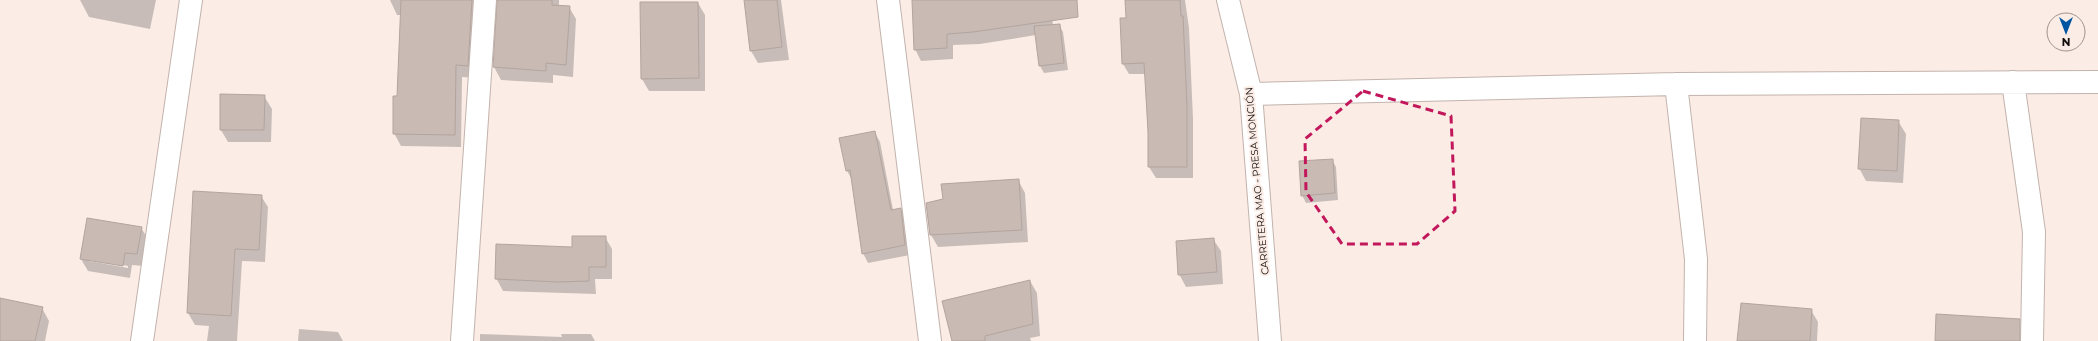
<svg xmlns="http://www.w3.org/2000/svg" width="2098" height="341" font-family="Montserrat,sans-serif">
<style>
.shadow{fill:#0003;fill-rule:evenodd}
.building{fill:#c9bab4;stroke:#b2a49e}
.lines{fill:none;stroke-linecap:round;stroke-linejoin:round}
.street-casing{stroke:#c2b3ad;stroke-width:24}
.street{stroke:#fff;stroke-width:22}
.marked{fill:none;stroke:#c2185b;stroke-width:3;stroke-dasharray:8 5;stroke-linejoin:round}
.labels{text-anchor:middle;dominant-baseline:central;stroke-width:4;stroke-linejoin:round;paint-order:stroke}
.street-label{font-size:10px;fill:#130e0c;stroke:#fbece6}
</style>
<rect width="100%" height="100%" fill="#fbece6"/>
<!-- shadow -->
<path class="shadow" d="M80 0H156L150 29 89 17Z
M390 0H491L475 78 462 77 461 147 401 146 394 133 398 97 401 15H397Z
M494 0H559V6L569 7 576 19 573 77 553 75V83L501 80 494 67 498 1Z
M745 0H781L789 60 758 63 751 51Z
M913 0H1050L1053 25H1059L1063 32 1068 70 1044 73 1040 66 1036 35 980 44 953 45V59L921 61 915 49Z
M1126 0H1185L1189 28 1193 119V178H1156L1149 167 1146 74H1129L1123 64 1127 19Z
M698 3 705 15V91H649L642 79Z
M264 96 272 109 271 142H228L221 130Z
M1898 121 1906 134 1903 183 1866 181 1859 168Z
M875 133 880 142 893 210 900 209 906 218 910 255 868 263 863 253 853 181 847 171Z
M1332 160 1336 167 1338 200 1306 203 1302 195Z
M1018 180 1025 193 1028 242 938 247 931 235 927 203Z
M194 192 261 196 268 207 265 262 242 261 237 341H207L209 326 195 325 188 313Z
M141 228 149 240 144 266 132 265 130 278 88 271 81 259ZM89 259 128 266V268L89 261Z
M605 237 612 249V279H595L596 294 503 291 496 278Z
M1213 239 1221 251 1223 284 1186 287 1179 274Z
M1030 281 1037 293 1040 336 1030 338 1031 341H954Z
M0 299 42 308 49 321 45 341H0Z
M1811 310 1818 322 1817 341H1738Z
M299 329 338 332 343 341H298Z
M480 334 562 337 561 334H591L595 341H480Z"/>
<!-- building -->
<path class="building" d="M401 0H472L468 66 456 65 455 135 393 134V96H397Z
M497 0H552V5L570 6 566 65 546 63V71L493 67Z
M744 0H777L782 47 750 51Z
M912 0H1077L1078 17 973 32 947 34V48L914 50Z
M1125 0H1180L1181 16H1183L1187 107V167H1148V131L1144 63 1122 64 1120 18H1126Z
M640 2H698L699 78 641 79Z
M1060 24 1064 63 1039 66 1034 26Z
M220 94 265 95 264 130H220Z
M1861 118 1899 120 1897 171 1858 169Z
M875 131 891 210 901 208 905 245 862 254 850 170 846 171 839 138Z
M1333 159 1335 193 1301 196 1299 161Z
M1019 179 1022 230 930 235 926 203 943 199 941 184Z
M193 191 262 195 259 250 235 249 231 316 187 313Z
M87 218 142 227 137 254 125 253 123 266 80 259Z
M572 236H606V267H589V281L558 282 495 279 496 244 572 247Z
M1214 238 1217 272 1178 275 1176 241Z
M1030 280 1033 324 985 336V341H952L942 301Z
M0 298 43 307 35 341H0Z
M1741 303 1812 309 1810 341H1737Z
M1936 314 2020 319V341H1935Z"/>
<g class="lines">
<!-- street casing -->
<g class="street-casing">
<path id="street" d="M888 0 930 341
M1228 0 1251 94 1270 341
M2013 82 2034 232 2032 341
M1676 84 1696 259 1695 341
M1251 94 1676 84 2098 82
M142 341 191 0
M462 341 485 0"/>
</g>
<!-- street -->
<use href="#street" class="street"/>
</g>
<!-- marked area -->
<path class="marked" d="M1363 91 1451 116 1455 211 1417 244H1342L1306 192 1305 139Z"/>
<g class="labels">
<!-- street labels -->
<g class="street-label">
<text transform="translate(1257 181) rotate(-95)">CARRETERA MAO - PRESA MONCIÓN</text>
</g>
</g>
<!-- north arrow -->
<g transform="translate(2066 32) rotate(180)"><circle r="19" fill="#fbece6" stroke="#9e938f"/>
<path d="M0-3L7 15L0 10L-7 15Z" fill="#0055a2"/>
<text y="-6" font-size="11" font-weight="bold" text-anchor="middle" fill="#130e0c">N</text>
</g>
</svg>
